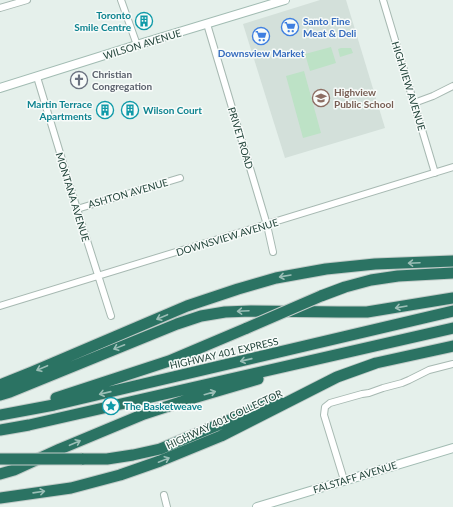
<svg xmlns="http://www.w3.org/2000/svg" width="453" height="507" font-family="Lato,sans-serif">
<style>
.built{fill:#d3e0da}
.green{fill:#bde2c6}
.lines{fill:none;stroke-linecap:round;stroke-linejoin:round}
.street-casing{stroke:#a7b9b2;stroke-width:8}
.secondary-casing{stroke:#a2bcb3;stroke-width:10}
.highway-casing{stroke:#c1cbc8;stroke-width:13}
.street{stroke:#fff;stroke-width:6}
.secondary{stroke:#fff;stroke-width:8}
.highway{stroke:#2b7363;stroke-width:11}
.highway-bridge-casing{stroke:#c1cbc8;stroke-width:13;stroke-linecap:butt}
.highway-bridge{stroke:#2b7363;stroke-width:11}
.oneway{stroke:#9bbeb6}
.labels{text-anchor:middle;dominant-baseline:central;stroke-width:3;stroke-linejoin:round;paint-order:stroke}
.culture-label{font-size:10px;font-weight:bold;fill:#0d838f;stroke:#f7fbf9;text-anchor:end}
.shop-label{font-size:10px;font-weight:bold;fill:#366cbe;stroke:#f7fbf9;text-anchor:start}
.street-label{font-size:10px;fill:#22443a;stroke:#f7fbf9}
.worship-label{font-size:10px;font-weight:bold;fill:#5b616d;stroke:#f7fbf9;text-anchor:start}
.education-label{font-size:10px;font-weight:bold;fill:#785e54;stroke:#f7fbf9;text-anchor:start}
</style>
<rect width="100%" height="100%" fill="#e5f0eb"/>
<!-- built -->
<path class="built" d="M320 0H346L385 128 285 158 243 24Z"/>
<!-- green -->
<path class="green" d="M331 47 336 63 310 71 305 54Z
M341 48H351L353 53 340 57 338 49Z
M304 71 321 133 303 138 286 76Z"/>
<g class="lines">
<!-- street casing -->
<g class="street-casing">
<path id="street" d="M121 0 137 45
M383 0 435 173
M0 8 27 0
M207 24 267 225 273 252
M37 77 77 209 111 316
M414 103 433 96 453 86
M77 209 180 178
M0 306 453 167
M344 480 324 415 325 407 330 403 362 394 369 393 383 388 402 383 409 380 429 370 453 364
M164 495 167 507"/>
</g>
<!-- secondary casing -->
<g class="secondary-casing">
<path id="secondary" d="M0 88 143 43 285 0
M257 507 453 448"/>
</g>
<!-- highway casing -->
<g class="highway-casing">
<path id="highway" d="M321 296 345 287 371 280 398 276 453 273
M0 385 32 372 187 306 238 289 276 278 326 269 375 264 453 261
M0 395 10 392 177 324 201 316 225 312 251 311 339 312H367L453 298
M56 398 169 361 247 328
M0 415 54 405 453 311
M0 430 29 425 453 328
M82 459H107L133 455 160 449 278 400
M0 474 14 470 60 449 144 414 190 399 258 379
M0 498 71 488 120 475 160 461 221 436 337 377 376 363 453 346"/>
</g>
<!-- street -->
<use href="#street" class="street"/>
<!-- secondary -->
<use href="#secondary" class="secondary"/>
<!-- highway -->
<use href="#highway" class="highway"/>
<!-- highway-bridge casing -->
<g class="highway-bridge-casing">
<path id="highway-bridge" d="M247 328 321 296
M0 459H82"/>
</g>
<!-- highway-bridge -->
<use href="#highway-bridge" class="highway-bridge"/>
</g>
<!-- one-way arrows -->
<defs><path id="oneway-shaft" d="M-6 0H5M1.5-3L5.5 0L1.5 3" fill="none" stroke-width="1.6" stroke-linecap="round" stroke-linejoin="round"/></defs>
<g class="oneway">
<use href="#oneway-shaft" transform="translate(414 263) rotate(178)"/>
<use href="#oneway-shaft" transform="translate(285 276) rotate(170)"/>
<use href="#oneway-shaft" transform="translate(401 307) rotate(170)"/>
<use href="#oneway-shaft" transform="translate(243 311) rotate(177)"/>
<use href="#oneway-shaft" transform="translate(162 317) rotate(157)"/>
<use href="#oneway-shaft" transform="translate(119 347) rotate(158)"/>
<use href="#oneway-shaft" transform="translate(246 360) rotate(167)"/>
<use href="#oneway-shaft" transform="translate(42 368) rotate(157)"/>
<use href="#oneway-shaft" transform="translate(105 393) rotate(167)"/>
<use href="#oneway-shaft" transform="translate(210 393) rotate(-16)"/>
<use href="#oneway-shaft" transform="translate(75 443) rotate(-23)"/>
<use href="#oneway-shaft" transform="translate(164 460) rotate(-22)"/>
<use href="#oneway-shaft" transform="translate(39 492) rotate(-8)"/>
</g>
<!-- icons -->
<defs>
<g id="building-ring" transform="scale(0.9)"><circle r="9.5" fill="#f7fbf9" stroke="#0f9aa8" stroke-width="1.5"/><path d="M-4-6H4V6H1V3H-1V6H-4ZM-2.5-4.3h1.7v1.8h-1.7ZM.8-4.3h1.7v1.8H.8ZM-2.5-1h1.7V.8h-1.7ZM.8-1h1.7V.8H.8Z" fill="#0f9aa8"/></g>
<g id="supermarket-ring" transform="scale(0.9)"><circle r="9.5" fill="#f7fbf9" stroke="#3f7fe0" stroke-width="1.5"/><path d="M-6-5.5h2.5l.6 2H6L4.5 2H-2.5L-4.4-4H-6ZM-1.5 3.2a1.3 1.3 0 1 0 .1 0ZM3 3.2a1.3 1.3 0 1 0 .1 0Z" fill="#3f7fe0"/></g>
<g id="church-ring" transform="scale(0.9)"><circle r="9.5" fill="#f7fbf9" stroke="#6b7280" stroke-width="1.5"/><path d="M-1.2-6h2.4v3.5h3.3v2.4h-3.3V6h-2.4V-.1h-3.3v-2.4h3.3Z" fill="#6b7280"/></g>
<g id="school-ring" transform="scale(0.9)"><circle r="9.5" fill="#f7fbf9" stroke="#8d6e63" stroke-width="1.5"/><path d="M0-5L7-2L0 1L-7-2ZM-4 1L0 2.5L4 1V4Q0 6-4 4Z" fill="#8d6e63"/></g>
<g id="sight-ring" transform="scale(0.9)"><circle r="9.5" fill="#f7fbf9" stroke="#0f9aa8" stroke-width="1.5"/><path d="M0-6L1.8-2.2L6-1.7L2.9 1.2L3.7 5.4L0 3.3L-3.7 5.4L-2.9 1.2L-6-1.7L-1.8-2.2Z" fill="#0f9aa8"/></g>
</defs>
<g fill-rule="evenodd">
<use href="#building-ring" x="144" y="21"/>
<use href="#supermarket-ring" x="290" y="27"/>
<use href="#supermarket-ring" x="261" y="36"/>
<use href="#church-ring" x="79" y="80"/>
<use href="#school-ring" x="321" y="98"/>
<use href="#building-ring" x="105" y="110"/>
<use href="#building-ring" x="130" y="110"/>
<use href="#sight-ring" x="111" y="406"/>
</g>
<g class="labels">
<!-- culture labels -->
<g class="culture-label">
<text x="131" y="15">Toronto<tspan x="131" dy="12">Smile Centre</tspan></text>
<text x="92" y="104">Martin Terrace<tspan x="92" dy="12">Apartments</tspan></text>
<text x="143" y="110" text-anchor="start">Wilson Court</text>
<text x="124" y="406" text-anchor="start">The Basketweave</text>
</g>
<!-- shop labels -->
<g class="shop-label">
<text x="303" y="21">Santo Fine<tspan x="303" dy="12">Meat &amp; Deli</tspan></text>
<text x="261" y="53" text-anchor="middle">Downsview Market</text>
</g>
<!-- street labels -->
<g class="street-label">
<text transform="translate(142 44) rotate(-17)">WILSON AVENUE</text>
<text transform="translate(409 86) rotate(73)">HIGHVIEW AVENUE</text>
<text transform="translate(241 138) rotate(73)">PRIVET ROAD</text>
<text transform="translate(128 193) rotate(-16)">ASHTON AVENUE</text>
<text transform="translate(73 197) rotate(73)">MONTANA AVENUE</text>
<text transform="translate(227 237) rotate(-17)">DOWNSVIEW AVENUE</text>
<text transform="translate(224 353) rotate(-13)">HIGHWAY 401 EXPRESS</text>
<text transform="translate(224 419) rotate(-25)">HIGHWAY 401 COLLECTOR</text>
<text transform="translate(355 477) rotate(-17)">FALSTAFF AVENUE</text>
</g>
<!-- worship labels -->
<g class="worship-label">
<text x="92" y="74">Christian<tspan x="92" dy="12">Congregation</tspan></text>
</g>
<!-- education labels -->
<g class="education-label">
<text x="334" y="92">Highview<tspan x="334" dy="12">Public School</tspan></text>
</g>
</g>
</svg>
